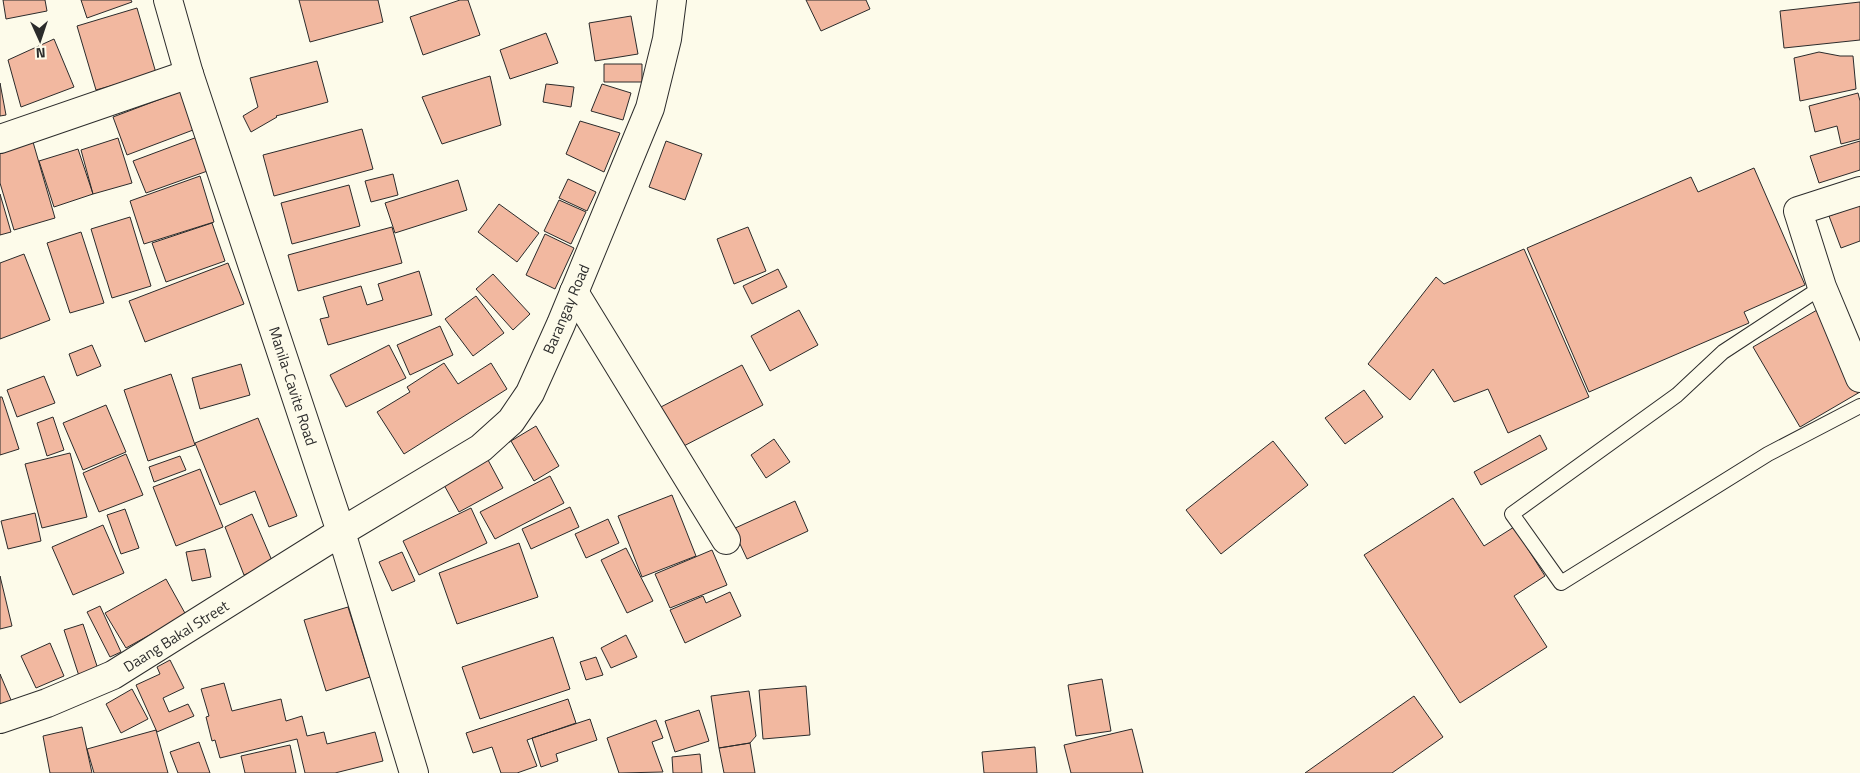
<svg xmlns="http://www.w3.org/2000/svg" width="1860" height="773" font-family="'Titillium Web',sans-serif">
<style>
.building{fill:#f2b8a0;stroke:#2b2b2b}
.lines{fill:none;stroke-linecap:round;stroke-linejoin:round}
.lane-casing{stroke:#2b2b2b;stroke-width:16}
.street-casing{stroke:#2b2b2b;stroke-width:30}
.secondary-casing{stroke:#2b2b2b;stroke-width:30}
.lane{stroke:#fdfbea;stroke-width:14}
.street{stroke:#fdfbea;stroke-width:28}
.secondary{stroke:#fdfbea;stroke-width:28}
.labels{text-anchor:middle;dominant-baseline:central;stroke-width:4;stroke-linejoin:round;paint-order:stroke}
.street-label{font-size:15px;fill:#2b2b2b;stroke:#fdfbea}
</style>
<rect width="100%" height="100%" fill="#fdfbea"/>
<!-- building -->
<path class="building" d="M3 0H45L47 11 6 19Z
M81 0H131L132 2 87 18Z
M299 0H378L383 22 310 42Z
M460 0H468L480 35 423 55 410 17Z
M806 0H866L870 9 821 31Z
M1860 2V40L1784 48 1780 11Z
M137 8 156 73 96 90 77 26Z
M631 16 638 54 595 61 589 23Z
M546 33 558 63 510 79 500 50Z
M54 39 74 87 21 107 8 60Z
M1819 52 1840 56H1853L1856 89 1800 101 1794 58Z
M317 61 328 102 276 116 277 117 251 132 243 116 258 107 250 78Z
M604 64H642V82H604Z
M490 76 501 125 442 144 422 97Z
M0 83 6 115 0 116Z
M546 84 574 87 571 107 543 102Z
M602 84 631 93 623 120 591 111Z
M187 89 201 127 127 155 113 117Z
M1858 93 1860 101V139L1841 144 1837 126 1815 132 1809 106Z
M580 121 620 133 604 172 566 154Z
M362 129 373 169 274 196 263 155Z
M200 136 213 169 146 193 133 161Z
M118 138 132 183 93 194 81 150Z
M666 141 702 154 685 200 649 187Z
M1860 141V170L1819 183 1810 156Z
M33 142 55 218 14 230 0 183V152Z
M78 149 93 194 54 207 39 161Z
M1754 168 1805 285 1744 312 1749 323 1589 392 1527 248 1691 177 1698 192Z
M393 174 398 195 371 202 365 181Z
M200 176 214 222 144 244 130 201Z
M568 179 596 192 587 211 559 198Z
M458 180 467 210 395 233 385 203Z
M349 185 360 226 292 244 281 203Z
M0 194 11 232 0 235Z
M559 200 586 212 571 244 544 231Z
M499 204 539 233 517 262 478 232Z
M1860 205V241L1841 248 1829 216Z
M130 217 151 286 112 298 91 229Z
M212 223 225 261 166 282 152 243Z
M392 227 402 263 298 291 288 255Z
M748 227 766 271 734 284 717 239Z
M81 232 104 303 70 313 47 243Z
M545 234 574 248 555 289 526 275Z
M1524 249 1589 397 1508 433 1488 389 1454 402 1433 369 1410 400 1368 364 1436 277 1444 284Z
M24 254 50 320 0 339V263Z
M228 263 244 304 145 342 129 301Z
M778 269 787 287 752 304 743 286Z
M419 271 432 315 328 345 320 319 329 317 323 297 361 286 367 305 383 300 378 284Z
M493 274 530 314 513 330 476 289Z
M476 296 504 333 473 356 445 319Z
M799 310 818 345 770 371 751 336Z
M1817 310 1860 383V392L1800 427 1753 347Z
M440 326 453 355 410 375 397 345Z
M92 345 101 366 77 376 69 354Z
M389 345 406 378 346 407 330 375Z
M444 363 458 384 491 363 507 389 404 454 377 412 410 392 407 387Z
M241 364 250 395 200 409 192 378Z
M742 365 763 405 678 449 657 409Z
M171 374 195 445 148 461 124 390Z
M44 376 55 403 17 417 7 390Z
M1364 390 1383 417 1345 444 1325 418Z
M0 397H2L19 449 0 455Z
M106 405 126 452 83 470 63 423Z
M53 417 64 450 47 456 37 423Z
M258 418 297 516 269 527 255 491 220 505 195 443Z
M536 426 559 466 534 481 511 441Z
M1540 435 1547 449 1481 485 1474 472Z
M774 439 790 462 766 478 751 455Z
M1273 441 1308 485 1221 554 1186 510Z
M70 453 87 517 42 528 25 464Z
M126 454 143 495 99 512 83 473Z
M180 456 186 470 154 482 149 467Z
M488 460 503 488 459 512 444 485Z
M200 469 223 527 176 546 153 487Z
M550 476 564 503 495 539 480 512Z
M672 495 696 556 642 577 618 516Z
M1453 498 1484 546 1514 527 1545 576 1514 596 1547 647 1460 703 1364 555Z
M795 501 808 531 747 559 733 529Z
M570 507 579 527 531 549 522 529Z
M471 508 487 543 419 575 403 541Z
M125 509 139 548 121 554 107 515Z
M35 513 41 541 8 549 1 521Z
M252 514 273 563 244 575 225 527Z
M608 519 619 543 586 558 575 534Z
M103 525 124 573 73 595 52 547Z
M519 543 538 597 457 624 439 573Z
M626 548 653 601 627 613 601 560Z
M205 549 211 577 192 581 186 552Z
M712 550 727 585 670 608 655 574Z
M402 552 415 581 392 591 379 562Z
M0 576 12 626 0 629Z
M166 579 186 615 126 648 105 613Z
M730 592 741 616 685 643 670 610 703 596 706 603Z
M100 606 121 652 110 657 87 612Z
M348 607 370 677 326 691 304 620Z
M83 624 98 669 79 676 64 630Z
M626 635 637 657 611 668 601 648Z
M553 637 570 689 480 719 462 667Z
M50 643 64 676 36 688 21 656Z
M596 657 603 675 586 680 580 662Z
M170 660 184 688 163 698 169 712 188 704 194 716 157 732 136 685 160 674 157 667Z
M0 674 14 707 0 713Z
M1102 679 1111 731 1076 736 1068 685Z
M224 683 232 711 281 699 286 721 302 716 307 736 324 732 327 744 375 732 383 761 335 773H305L297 739 220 758 215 740 212 741 206 717 209 716 201 689Z
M806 686 810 735 763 739 759 690Z
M132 689 148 719 121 733 106 704Z
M749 691 756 736 750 743 719 748 711 696Z
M1414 696 1443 737 1392 773H1305Z
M568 699 576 723 527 740 537 766 517 773H501L492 747 473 753 466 733Z
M699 710 709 741 675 752 665 721Z
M590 719 597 740 556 754 558 761 541 767 532 738Z
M656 720 663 738 652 742 663 772 619 773 607 738Z
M82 727 92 773H50L43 736Z
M1132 729 1143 773H1071L1064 745Z
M156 730 168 773H94L87 749Z
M199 742 210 773H178L170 752Z
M750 743 755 773H724L719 748Z
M290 745 296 773H245L241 756Z
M1035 747 1037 773H984L982 752Z
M700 754 702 773H673L672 757Z"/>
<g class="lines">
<!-- lane casing -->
<g class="lane-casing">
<path id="lane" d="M1822 287 1723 352 1677 395 1512 514 1561 583 1768 454 1860 406"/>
</g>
<!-- street casing -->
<g class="street-casing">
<path id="street" d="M0 139 189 74
M1860 191 1798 211 1822 287 1860 378
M574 292 726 540"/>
</g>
<!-- secondary casing -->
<g class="secondary-casing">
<path id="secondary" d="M168 0 189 74 341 532 414 773
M0 719 47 703 113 675 341 532 481 448 511 421 530 393 561 324 650 108 667 39 672 0"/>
</g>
<!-- lane -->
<use href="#lane" class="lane"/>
<!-- street -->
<use href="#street" class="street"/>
<!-- secondary -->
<use href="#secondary" class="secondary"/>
</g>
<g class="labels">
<!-- street labels -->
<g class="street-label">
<text transform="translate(566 309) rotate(-67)">Barangay Road</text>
<text transform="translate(293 386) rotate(72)">Manila-Cavite Road</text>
<text transform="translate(176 636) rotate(-32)">Daang Bakal Street</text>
</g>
</g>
<!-- north arrow -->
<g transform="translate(40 40) rotate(177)" stroke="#fdfbea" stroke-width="4" paint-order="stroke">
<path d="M0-4L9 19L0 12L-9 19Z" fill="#2b2b2b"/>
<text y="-8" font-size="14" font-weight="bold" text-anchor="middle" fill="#2b2b2b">N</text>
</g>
</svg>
